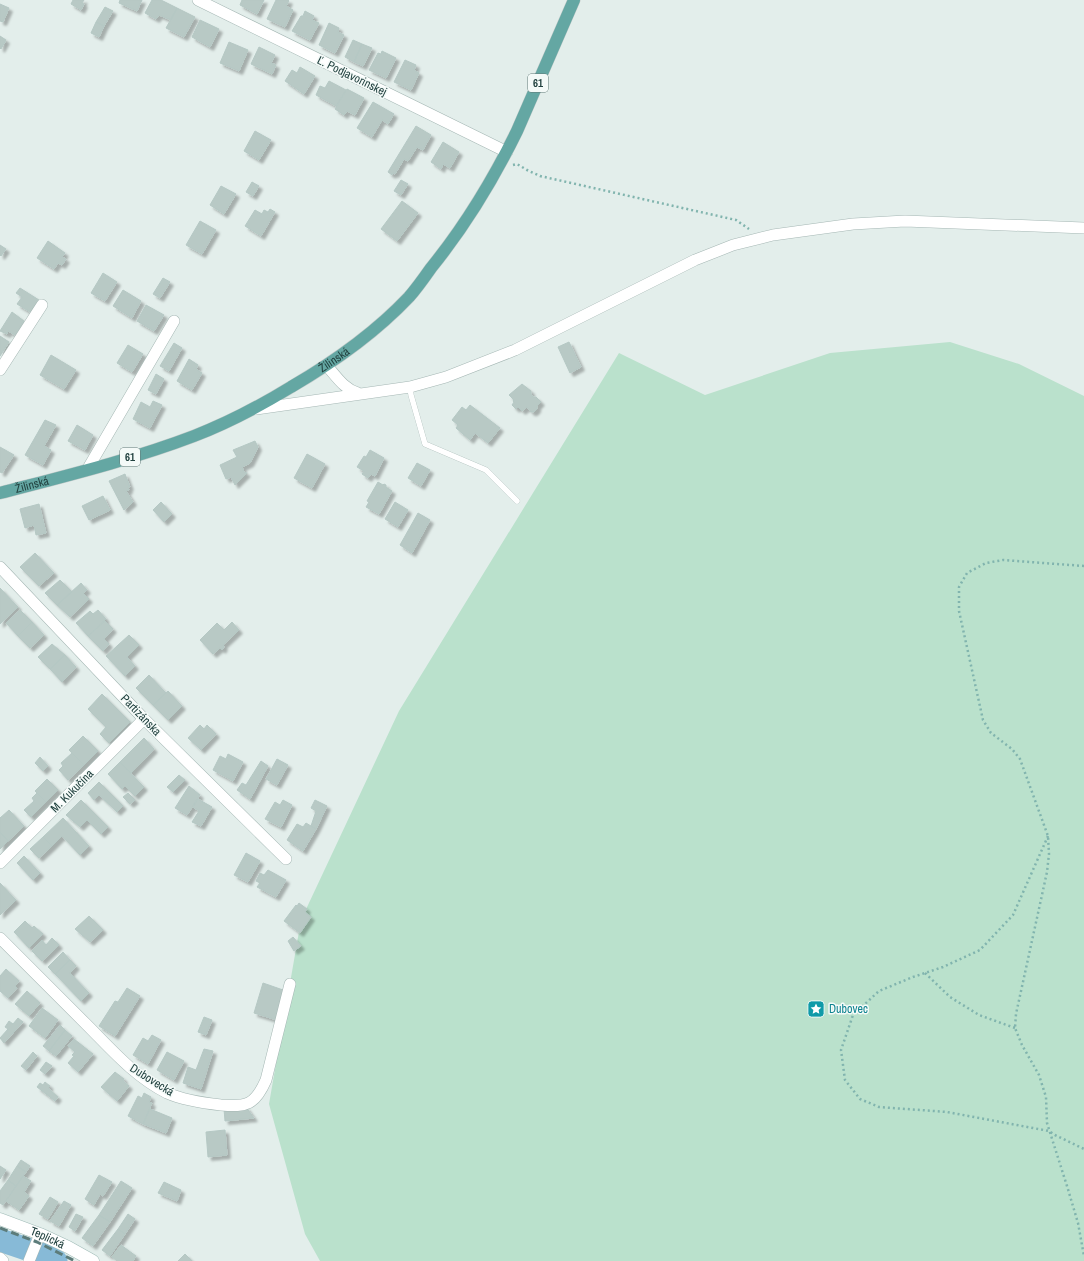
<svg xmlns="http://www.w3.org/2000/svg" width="1084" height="1261" font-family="'Archivo Narrow',sans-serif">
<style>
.green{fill:#bae1cc}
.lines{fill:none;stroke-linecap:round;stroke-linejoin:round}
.river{stroke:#87bad7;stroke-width:23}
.building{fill:#b8c9c5;stroke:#b5c8c4;filter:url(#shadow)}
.service-casing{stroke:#a5b7b4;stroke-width:6}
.minor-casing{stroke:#a5b7b4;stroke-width:12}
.secondary-casing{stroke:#a0bbb7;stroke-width:13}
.primary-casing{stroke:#c1cac9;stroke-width:13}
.path{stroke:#81b4ae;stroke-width:2.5;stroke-dasharray:2 3;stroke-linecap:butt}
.service{stroke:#fff;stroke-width:5.5}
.minor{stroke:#fff;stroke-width:11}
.secondary{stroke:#fff;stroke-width:12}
.primary{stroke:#64a7a3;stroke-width:12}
.rail{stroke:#5c7c7a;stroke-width:3;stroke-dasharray:8 4;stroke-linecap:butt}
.labels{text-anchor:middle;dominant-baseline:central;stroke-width:3;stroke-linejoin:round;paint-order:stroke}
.shield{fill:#f4faf8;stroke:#607876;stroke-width:1}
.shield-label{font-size:11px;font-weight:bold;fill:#21413f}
.street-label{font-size:12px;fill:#21413f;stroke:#f4faf8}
.culture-label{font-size:12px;fill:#0d838f;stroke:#f4faf8;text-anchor:start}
</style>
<defs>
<filter id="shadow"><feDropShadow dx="3.5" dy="3.5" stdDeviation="1" flood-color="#0004"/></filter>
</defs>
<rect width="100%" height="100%" fill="#e3eeeb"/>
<!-- green -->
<path class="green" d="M950 342 1019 364 1084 396V1261H320L305 1234 269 1104 301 920 399 711 619 353 705 395 830 353Z"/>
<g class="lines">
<!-- river -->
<path class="river" d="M0 1240 47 1256 56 1261"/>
</g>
<!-- building -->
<path class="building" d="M73 0H84L82 3 84 4 81 10 71 4Z
M120 0H142L137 11 119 3Z
M152 0H161L177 8 171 20 159 15 156 19 145 13Z
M242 0H264L257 14 240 5Z
M276 0H288L289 1 286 6 293 10 285 27 267 19Z
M0 4 9 8 3 22 0 21Z
M105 7 113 11 104 26 96 22Z
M177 8 195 17 184 37 166 28Z
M305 11 314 16 312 20 319 23 310 40 292 31 301 16H303Z
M200 20 219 29 210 47 192 37Z
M96 22 104 26 99 37 91 33Z
M329 23 339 28 338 32 344 35 335 53 319 45Z
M0 36 6 40 1 49 0 48Z
M353 40 362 44 354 62 345 57Z
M229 42 248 50 239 71 220 63Z
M362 44 372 48 363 66 354 62Z
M259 47 275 55 271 63 276 65 272 74 251 64Z
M382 51 396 58 386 78 369 70 378 53 381 54Z
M405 60 416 65 414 70 419 73 411 90 394 82Z
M300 67 315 76 304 94 285 81 292 70 297 73Z
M329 81 346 90 336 106 316 95 320 86 325 88Z
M347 89 364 98 355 115 347 111 344 115 335 109Z
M373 102 394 114 388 124 382 120 372 137 357 128Z
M416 126 431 135 423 150 417 147 408 161 404 159 395 174 393 173 392 175 388 172Z
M255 131 271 140 259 160 244 151Z
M443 142 459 152 450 168 443 164 441 169 431 162Z
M401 180 408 184 401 195 394 191Z
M252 182 259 186 253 196 246 192Z
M221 186 236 194 224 214 210 205Z
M402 201 418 213 397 241 381 229Z
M270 209 275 212 261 236 245 226 255 210 262 214 264 210 268 212Z
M200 221 216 230 202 254 186 245Z
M48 241 65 253 62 257 66 259 62 265 58 263 54 269 37 258Z
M0 245 6 249 1 256 0 255Z
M103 273 117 282 105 301 91 293Z
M163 278 170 282 160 298 153 294Z
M20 288 39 300 30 312 17 304 22 297 16 293Z
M123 290 141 301 132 318 113 306Z
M146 305 164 315 154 331 137 321Z
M12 312 24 321 15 335 8 331 7 334 0 331Z
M0 336 9 342 0 356Z
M569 342 581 367 570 373 558 347Z
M174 343 182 348 169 371 160 366Z
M128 345 143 354 132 372 117 363Z
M51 355 76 370 64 389 40 375Z
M189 359 198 365 196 369 202 373 192 390 177 381Z
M156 374 164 379 156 394 148 390Z
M522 384 531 391V394L533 397H536L541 402 537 406V409L534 412H531L527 407 522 411 518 407 516 409 512 405 514 402 513 401 514 400 509 395Z
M153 401 162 405 150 428 133 419 141 402 150 407Z
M470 405 500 428 488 443 475 433 470 440 456 428 458 425 452 420 462 407 466 410Z
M45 420 56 425 44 446 51 450 43 465 25 455Z
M77 425 93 435 85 450 68 441Z
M255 441 258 447 250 463 242 467 244 472 247 473 235 485 231 477 226 479 220 465 237 457 233 450Z
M0 447 14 455 2 473 0 472Z
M370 450 384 458 375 476 371 474 368 478 362 474 364 471 357 467 364 456 366 457Z
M307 454 325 464 312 488 294 478Z
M417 463 430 470 421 486 408 478Z
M125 474 130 487H128L129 490 126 491 133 502 124 510 109 481Z
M378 482 383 485 384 484 386 485V487L392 491 379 514 366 507 369 502 367 501Z
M103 496 110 510 89 520 82 506Z
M161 502 172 514 164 522 153 510Z
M395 502 408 510 398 527 385 519Z
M39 504 46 533 36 535 34 525 25 528 20 509Z
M418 513 430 520 412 553 400 545Z
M35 553 54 573 39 586 20 567Z
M60 580 72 592 57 605 45 593Z
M81 583 87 590 83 593 89 599 70 617 57 605Z
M0 588 18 607 0 624Z
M20 610 32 622 18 636 6 623Z
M98 610 106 619 88 636 76 623 90 611 93 614Z
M105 621 113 629 104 639 109 644 103 651 88 636Z
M32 622 44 635 30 648 18 636Z
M232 622 239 630 223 645 224 647 222 650 220 648 213 654 200 640 217 623 224 630Z
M129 635 139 645 127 657 135 666 125 676 106 656Z
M52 644 65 655 50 669 38 657Z
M65 655 76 667 62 682 50 669Z
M149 675 166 693 153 705 136 688Z
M168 691 182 706 168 720 153 705Z
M102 694 130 722 109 743 100 734 106 727 88 709Z
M200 725 204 729 207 725 216 734 201 750 188 738Z
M83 736 98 751 84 765 69 750Z
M144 738 154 749 131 773 120 762Z
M72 753 84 765 68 780 59 770 63 766 61 763Z
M228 754 243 762 233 781 213 770 220 756 226 759Z
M40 757 48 766 43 771 35 763Z
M277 759 288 765 277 785 266 779Z
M261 761 268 766 250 799 237 790 242 783 246 785Z
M120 762 144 787 135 796 125 786 122 789 108 774Z
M179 775 185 780 173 792 167 787Z
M47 779 58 790 46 802 35 791Z
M99 782 123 806 117 812 99 795 94 800 88 793Z
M189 786 200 795 187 815 175 808Z
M37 793 46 802 31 817 24 810 34 801 32 798Z
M128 793 135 800 130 804 123 797Z
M198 799 212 807 201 826 192 822 199 811 193 807Z
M81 800 108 827 101 834 87 820 80 827 66 815Z
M283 800 292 805 281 827 265 819 275 802 280 805Z
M315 800 327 806 316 829 311 826 316 811 311 808Z
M9 810 24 826 8 841 0 832V818Z
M63 818 89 846 80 855 62 836 52 846 43 837Z
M306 823 316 829 303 851 287 840 297 824 303 827Z
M0 832 8 841 0 849Z
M43 837 52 846 39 858 30 849Z
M246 853 260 861 248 882 234 875Z
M24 856 40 873 33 880 17 863Z
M268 870 286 880 276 897 257 887 260 883 256 881 260 873 264 875Z
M0 883 16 900 0 915Z
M299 903 307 909 305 912 311 917 300 933 284 921 296 905 297 906Z
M89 916 103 930 90 942 75 929Z
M25 921 32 928 34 926 43 934 29 948 14 932Z
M293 937 301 946 294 951 288 941Z
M52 938 59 945 42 961 32 951 42 940 46 945Z
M63 952 70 960 55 974 48 967Z
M70 960 76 966 70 973 89 993 81 1001 55 974Z
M6 969 19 981 15 986 17 988 8 998 0 991V976Z
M263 983 286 991 277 1020 254 1013Z
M127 988 140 996 115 1036 99 1026 115 1001 118 1002Z
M27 991 40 1003 29 1016 15 1004Z
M42 1008 58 1020 45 1038 29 1026Z
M204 1017 212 1020 206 1035 198 1032Z
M18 1018 23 1022 4 1043 0 1038 8 1029 5 1027 9 1021 13 1024Z
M60 1025 65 1030 49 1051 43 1046Z
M65 1030 72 1036 56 1056 49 1051Z
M152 1035 161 1040 148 1064 133 1055 143 1038 148 1041Z
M74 1039 93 1054 78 1072 68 1063 74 1056 72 1055 75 1052 68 1046Z
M204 1049 213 1051 201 1089 183 1083 188 1067 196 1070Z
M33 1052 37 1056 26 1070 21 1066Z
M167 1052 184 1061 174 1080 157 1070Z
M46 1062 52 1066 45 1074 40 1070Z
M115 1072 124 1079 123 1081 129 1086 117 1101 101 1087Z
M45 1082 50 1086 48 1088 58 1097 55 1101 37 1087 40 1083 43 1085Z
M144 1093 151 1097 149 1102 152 1103 143 1124 128 1116 138 1096 142 1098Z
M246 1107 254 1118 225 1121 224 1109Z
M150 1109 172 1118 166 1133 143 1124Z
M225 1130 227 1155 208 1157 206 1132Z
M21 1160 30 1166 26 1172 17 1166Z
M0 1166 6 1170 0 1179Z
M17 1166 26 1172 16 1186 8 1180Z
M99 1175 112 1182 103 1196 100 1194 94 1205 85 1199Z
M23 1176 31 1181 24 1192 29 1196 19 1210 6 1201Z
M8 1180 16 1186 3 1205 0 1203V1191Z
M121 1181 132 1188 110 1222 99 1215Z
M164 1182 181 1190 177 1201 158 1193Z
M50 1197 58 1202 48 1219 39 1214Z
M64 1201 71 1205 59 1226 50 1221Z
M76 1214 83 1217 75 1231 69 1227Z
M128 1214 135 1219 125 1234 118 1229Z
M99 1215 110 1222 93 1246 82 1238Z
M118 1229 125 1234 110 1256 102 1250Z
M121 1245 136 1256 133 1261H117L112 1257Z
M185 1254 192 1261H178Z"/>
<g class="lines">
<!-- service casing -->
<g class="service-casing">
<path id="service" d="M410 387 411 395 425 444 486 470 517 501"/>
</g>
<!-- minor casing -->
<g class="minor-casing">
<path id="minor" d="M198 0 507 152
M327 366C336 376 344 389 358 393
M0 370 42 305
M256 409 410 387 446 377 515 350 695 260 733 245 773 235 853 224 905 221 1084 228
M87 470 174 321
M0 567 144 719 286 859
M0 863 144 719
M0 938C29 967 58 996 86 1024 111 1049 135 1077 167 1093 183 1100 203 1103 221 1105 247 1107 255 1105 266 1080L290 984
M0 1258 3 1261
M29 1261 40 1234"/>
</g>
<!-- secondary casing -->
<g class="secondary-casing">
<g id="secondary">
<path id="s1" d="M0 1219 40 1234 68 1247 93 1261"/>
</g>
</g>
<!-- primary casing -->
<g class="primary-casing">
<g id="primary">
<path id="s2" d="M0 493C65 476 131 460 194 436 228 423 260 406 291 387 334 362 374 334 409 297 417 288 424 278 431 268 465 226 493 180 517 131L574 0"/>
</g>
</g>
<!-- path -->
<path class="path" d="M513 165 517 164 527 170 540 176 736 220 749 229
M1084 566 1003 560 986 563 967 573 959 587V611L983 720 991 733 1012 749 1020 759 1048 836 1049 854 1047 872 1016 1014 1015 1028 1022 1045 1039 1075 1046 1097 1047 1123 1067 1186 1078 1223 1084 1256
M1048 836 1013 915 980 950 943 967 913 977 879 991 853 1015 841 1050 845 1080 860 1099 879 1107 947 1112 1049 1131 1055 1135 1084 1149
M925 973 950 997 979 1015 1015 1028"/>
<!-- service -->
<use href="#service" class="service"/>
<!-- minor -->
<use href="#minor" class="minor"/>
<!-- secondary -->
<use href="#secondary" class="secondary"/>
<!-- primary -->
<use href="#primary" class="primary"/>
<!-- rail -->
<path class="rail" d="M0 1228 37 1242 75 1261"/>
</g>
<!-- icons -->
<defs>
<g id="sight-square" transform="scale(0.9)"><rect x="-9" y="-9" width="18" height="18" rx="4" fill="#0f9aa8" stroke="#f4faf8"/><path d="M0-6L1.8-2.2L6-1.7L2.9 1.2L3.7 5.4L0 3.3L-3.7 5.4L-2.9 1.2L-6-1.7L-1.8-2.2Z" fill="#fff"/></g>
</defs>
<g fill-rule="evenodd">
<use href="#sight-square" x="816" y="1009"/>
</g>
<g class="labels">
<!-- shield labels -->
<g class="shield">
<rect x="528" y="74" width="20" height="18" rx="3"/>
<rect x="120" y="448" width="20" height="18" rx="3"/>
</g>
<g class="shield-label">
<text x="538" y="83">61</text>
<text x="130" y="457">61</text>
</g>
<!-- street labels -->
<g class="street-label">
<text transform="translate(352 76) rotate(26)">Ľ. Podjavorinskej</text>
<text stroke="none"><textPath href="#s2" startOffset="362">Žilinská</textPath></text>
<text stroke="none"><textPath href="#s2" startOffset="33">Žilinská</textPath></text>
<text transform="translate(141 715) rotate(46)">Partizánska</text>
<text transform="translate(72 791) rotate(-45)">M. Kukučína</text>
<text transform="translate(152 1080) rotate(32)">Dubovecká</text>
<text stroke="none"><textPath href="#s1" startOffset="51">Teplická</textPath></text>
</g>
<!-- culture labels -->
<g class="culture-label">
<text x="829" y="1009">Dubovec</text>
</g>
</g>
</svg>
